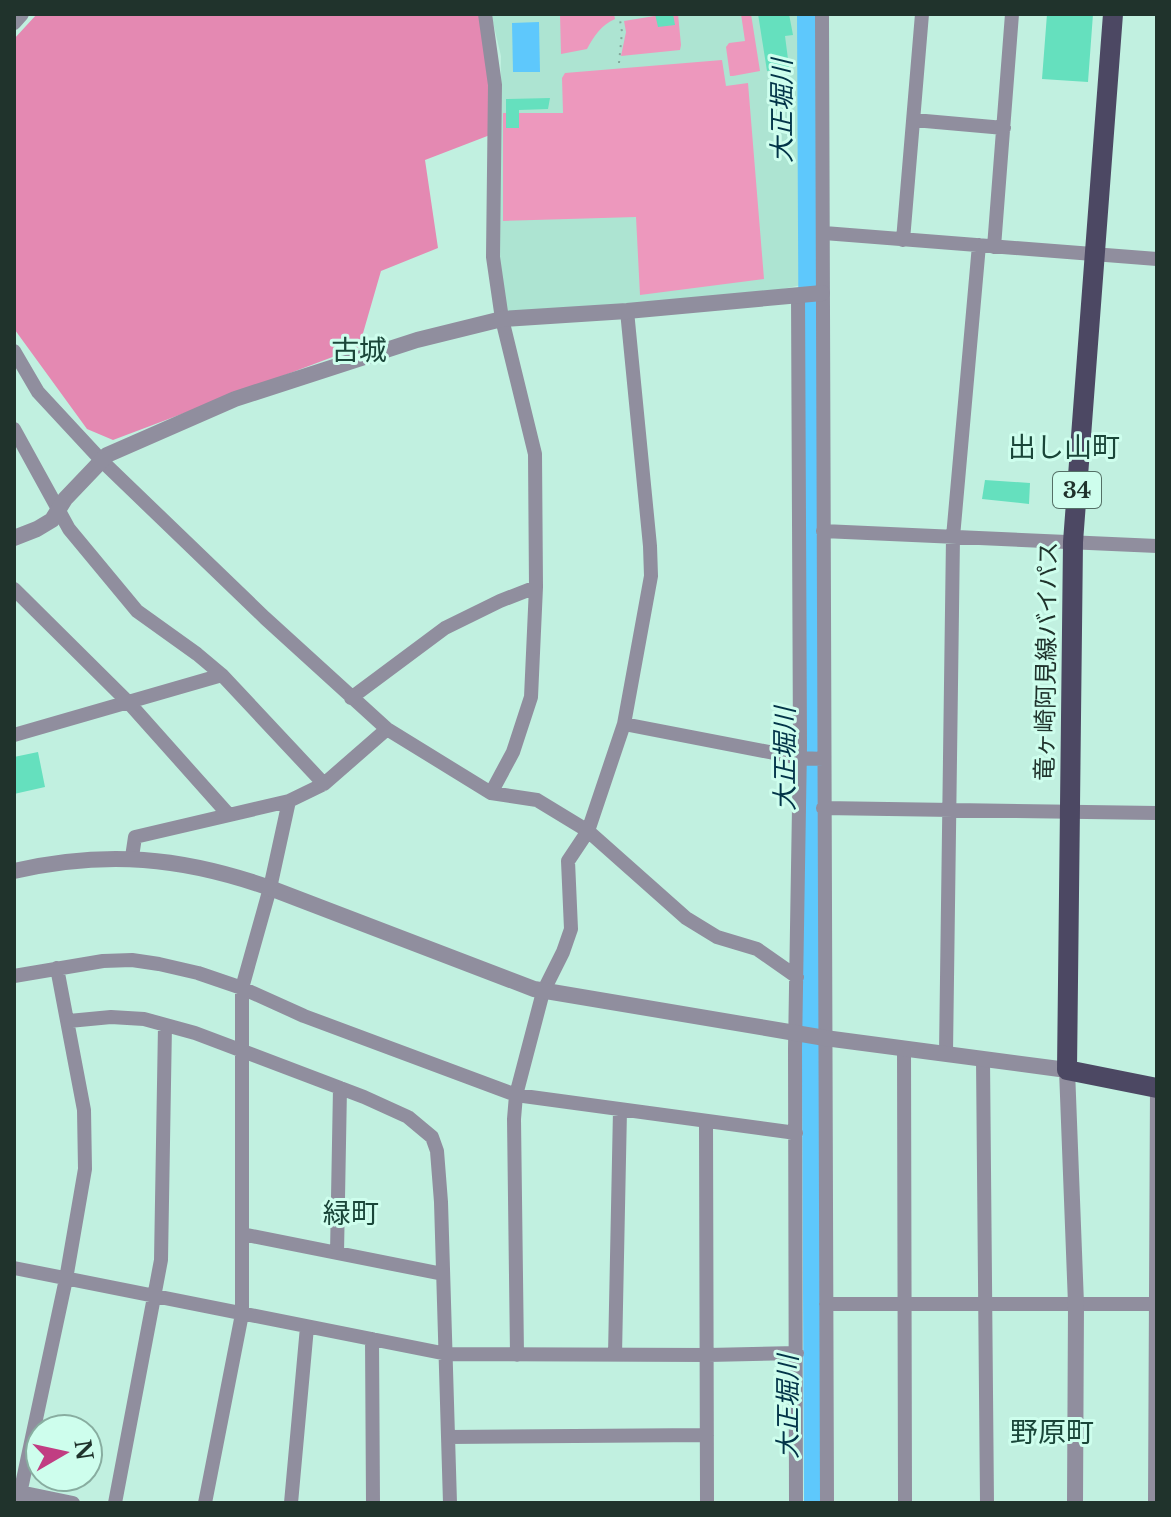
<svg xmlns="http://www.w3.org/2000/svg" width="1171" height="1517" font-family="'Libre Baskerville','Noto Sans JP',serif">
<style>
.built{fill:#ade4d2}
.green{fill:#ed98bd}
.forest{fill:#e489b2}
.water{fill:#5ec8fc}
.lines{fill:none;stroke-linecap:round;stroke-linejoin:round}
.river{stroke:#5ec8fc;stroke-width:24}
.building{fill:#65e0be}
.path{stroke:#83a89b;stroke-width:2;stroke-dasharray:2 6;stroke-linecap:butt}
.minor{stroke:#908e9e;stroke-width:14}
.tertiary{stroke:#908e9e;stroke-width:16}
.primary{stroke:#4c4863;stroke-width:20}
.labels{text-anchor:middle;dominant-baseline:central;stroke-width:6;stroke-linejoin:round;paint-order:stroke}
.shield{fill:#cefeed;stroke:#547066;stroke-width:2}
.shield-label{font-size:22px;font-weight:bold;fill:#20332c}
.street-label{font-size:24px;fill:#20332c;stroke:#cefeed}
.water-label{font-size:26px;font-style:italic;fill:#023448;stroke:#cefeed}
.quarter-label{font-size:28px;fill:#1a4639;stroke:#cefeed}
</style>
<rect width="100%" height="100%" fill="#c1f0e0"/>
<!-- built -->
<path class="built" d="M491 14H802V285L757 294 511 313 507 310 499 256 501 56Z"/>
<!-- green -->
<path class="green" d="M560 14H614L615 19C601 25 594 36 587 49L561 54Z
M667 14H678L681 45 680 50 621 56 626 32 624 21Z
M741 14H751L760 71 733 76H730L726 47 729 43 745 41Z
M722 60 726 86 748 83 764 279 640 295 636 217 503 221V113H563L562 78 565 73Z"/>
<!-- forest -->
<path class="forest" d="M37 14H478L481 15 492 92 490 135 425 160 438 248 381 271 359 347 113 440 87 429 15 330 14 39Z"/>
<!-- water -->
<path class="water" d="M539 22 540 72H513L512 23Z"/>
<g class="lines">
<!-- river -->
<path class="river" d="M809 14 816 1503"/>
</g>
<!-- building -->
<path class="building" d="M655 14H673L675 25 658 27Z
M758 14H789L793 35 785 36 789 67 767 71Z
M1047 14H1093L1088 82 1042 79Z
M550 98 548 109 519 110V128H506V99Z
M985 480 1030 483 1029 504 982 499Z
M38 752 45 787 14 794V757Z"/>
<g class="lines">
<!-- path -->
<path class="path" d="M619 63 622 32 619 14"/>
<!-- minor -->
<path class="minor" d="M485 14 495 85 493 257 502 319 535 454 536 587 531 697 513 752 491 793
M822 14 827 1503
M14 23 22 14
M914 120 1004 128
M824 233 1157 259
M903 240 922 14
M994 247 1012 14
M14 351 38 392 102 461 265 618 387 729 491 793 537 800 588 831 686 918 717 937 757 949 797 977
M14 429 69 529 137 611 197 654 222 675 324 784
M823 531 1157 546
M14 589 129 703 228 814
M351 698 445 628 500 601 536 587
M624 724 800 758 823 759
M14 735 222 675
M823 808 1157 813
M132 857 135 837 289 801 324 784 387 729
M14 976 103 961 132 960 159 964 198 973 242 988 304 1016 516 1095 796 1133
M69 1021 111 1017 144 1019 195 1033 364 1097 408 1117 432 1137 437 1151 441 1202 450 1503
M904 1048 905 1503
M946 1053 953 537 979 245
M983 1059 987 1503
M706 1121 707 1503
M242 1234 443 1274
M337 1253 340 1088
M14 1268 447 1354 708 1355 797 1353
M826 1304H1157
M372 1339 373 1503
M517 1355 514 1119 516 1095 543 992 563 952 571 929 568 861 588 831 624 724 651 576 650 546 627 311
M615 1355 620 1110
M449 1437 707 1435
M20 1492 73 1503
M18 1503 66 1279 85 1169 84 1110 57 968
M115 1503 161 1260 165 1025
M205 1503 242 1314V988L270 888 289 801
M291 1503 307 1327
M796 1503 795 1049 800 747 798 295
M1155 1503 1157 1088"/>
<!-- tertiary -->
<path class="tertiary" d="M14 538 37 529 52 520 65 499 107 455 235 399 417 340 502 319 627 311 822 293
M14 871C106 850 182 857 270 888L534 989 825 1038 1067 1070 1076 1304 1075 1503"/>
<!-- primary -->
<path class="primary" d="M1113 14 1073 542 1067 1070 1157 1088"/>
</g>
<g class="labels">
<!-- shield labels -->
<rect class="shield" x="1053" y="472" width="48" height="36" rx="6"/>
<g class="shield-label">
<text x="1077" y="490">34</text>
</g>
<!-- street labels -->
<g class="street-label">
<text transform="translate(1046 661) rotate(-89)">竜ヶ崎阿見線バイパス</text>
</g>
<!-- water labels -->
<g class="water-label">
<text transform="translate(782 111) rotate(-90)">大正堀川</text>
<text transform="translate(785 759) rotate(-90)">大正堀川</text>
<text transform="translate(788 1407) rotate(-90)">大正堀川</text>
</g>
<!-- quarter labels -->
<g class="quarter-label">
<text x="359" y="350">古城</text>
<text x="1064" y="447">出し山町</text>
<text x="351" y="1213">緑町</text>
<text x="1052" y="1432">野原町</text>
</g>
</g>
<!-- border -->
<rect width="1171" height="1517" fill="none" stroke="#20332c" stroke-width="32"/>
<!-- north arrow -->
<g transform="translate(64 1453) rotate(81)"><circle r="38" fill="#cefeed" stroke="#88ada0" stroke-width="2"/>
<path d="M0-6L14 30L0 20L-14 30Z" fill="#c13d82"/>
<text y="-12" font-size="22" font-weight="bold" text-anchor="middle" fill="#20332c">N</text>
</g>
</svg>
